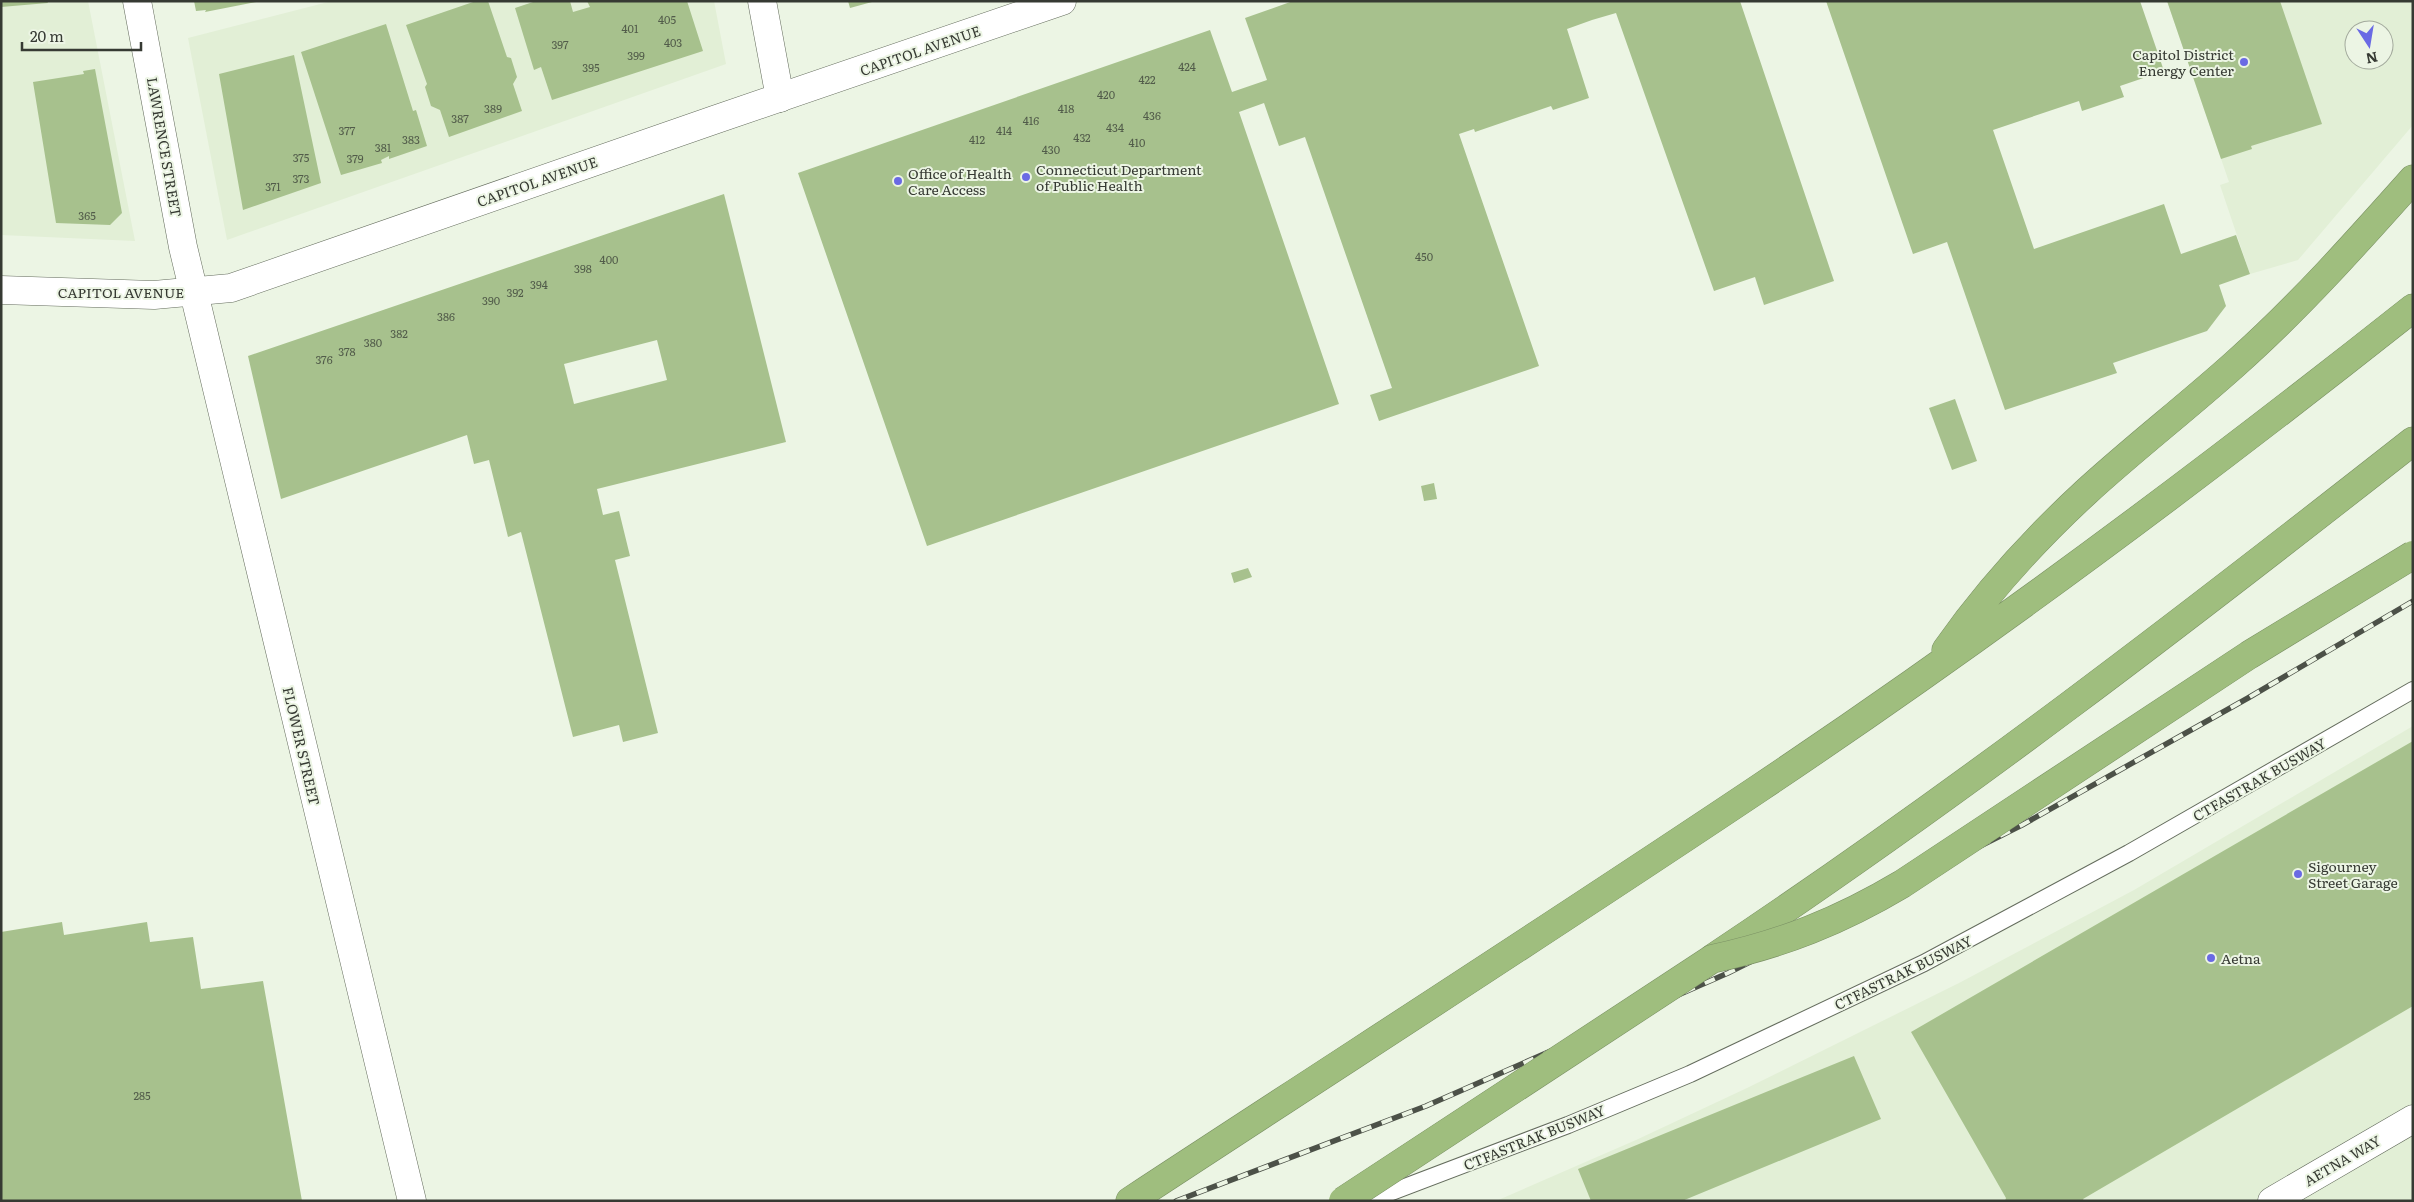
<svg xmlns="http://www.w3.org/2000/svg" width="2414" height="1202" font-family="Literata,serif">
<style>
.built{fill:#e2efd6;fill-rule:evenodd}
.building{fill:#a7c18d;fill-rule:evenodd}
.lines{fill:none;stroke-linecap:round;stroke-linejoin:round}
.lane-casing{stroke:#646c5d;stroke-width:18}
.street-casing{stroke:#646c5d;stroke-width:29}
.secondary-casing{stroke:#646c5d;stroke-width:29}
.highway-casing{stroke:#7a9064;stroke-width:29}
.lane{stroke:#fff;stroke-width:16}
.street{stroke:#fff;stroke-width:28}
.secondary{stroke:#fff;stroke-width:28}
.highway{stroke:#9fbe7e;stroke-width:28}
.rail-casing{stroke:#4c5148;stroke-width:5.5}
.rail{stroke:#ecf5e4;stroke-width:4;stroke-dasharray:11;stroke-linecap:butt}
.highway-bridge-casing{stroke:#7a9064;stroke-width:29;stroke-linecap:butt}
.highway-bridge{stroke:#9fbe7e;stroke-width:28}
.poi-dot{fill:#6a6ae4;stroke:#ecf5e4;stroke-width:2}
.labels{text-anchor:middle;dominant-baseline:central;stroke-width:4;stroke-linejoin:round;paint-order:stroke}
.number-label{font-size:11px;fill:#525c4a}
.street-label{font-size:14px;fill:#363a33;stroke:#ecf5e4}
.poi-label{font-size:14px;fill:#363a33;stroke:#ecf5e4;text-anchor:start}
</style>
<rect width="100%" height="100%" fill="#ecf5e4"/>
<!-- built -->
<path class="built" d="M47 1H88L135 241 1 235V6Z
M332 1H714L726 64 227 240 188 38Z
M2167 1H2413V125L2298 260 2250 274 2220 185 2229 182ZM2354 30H2384V60H2354Z
M2413 726V1201H1496L1636 1140 1747 1088 1959 983 2134 890Z"/>
<!-- building -->
<path class="building" d="M1 1H47L48 3 1 7Z
M194 1H256V2L205 12 206 10 196 11Z
M476 1H488L507 57 511 58 517 77 513 84 522 111 449 137 440 110 431 106 425 87 427 84 406 25Z
M536 1H570L573 12 590 7 587 1H687L703 51 552 100 541 67 534 70 515 8Z
M848 1H872V2L850 8Z
M1293 1H1740L1834 281 1764 305 1755 277 1714 291 1616 13 1592 20 1567 29 1589 98 1553 110 1551 106 1475 132 1474 129 1459 134 1539 366 1379 421 1370 395 1392 388 1305 137 1279 146 1264 103 1239 112 1339 404 927 546 798 173 1210 30 1232 92 1267 80 1245 18Z
M1826 1H2140L2164 71 2120 86 2124 97 2082 111 2079 101 1993 130 2034 249 2164 204 2181 254 2236 235 2250 274 2219 285 2226 306 2207 331 2113 363 2117 373 2005 410 1947 242 1913 254Z
M2167 1H2280L2322 124 2251 146 2252 149 2221 159Z
M386 24 413 111 416 110 427 146 389 159V156L381 160 382 163 341 175 301 52Z
M294 55 321 183 243 210 219 74Z
M95 69 122 213 110 225 56 223 33 82 84 74 83 71Z
M724 194 786 442 597 489 603 515 619 511 630 556 615 560 658 733 623 742 619 725 573 737 521 532 508 537 489 460 474 464 467 435 281 499 248 356ZM657 340 667 380 574 404 564 364Z
M1955 399 1977 461 1952 470 1929 408Z
M1434 483 1437 499 1424 501 1421 486Z
M1248 568 1252 577 1234 583 1231 573Z
M2413 741V1006L2083 1199 2084 1201H2005L2006 1198 1911 1032Z
M62 922 64 935 147 922 150 942 193 937 201 989 263 981 302 1201H1V932Z
M1854 1056 1881 1119 1682 1201H1591L1578 1169Z"/>
<g class="lines">
<!-- lane casing -->
<g class="lane-casing">
<path id="lane" d="M1368 1201 1568 1125 1690 1074 1924 963 2129 853 2413 690"/>
</g>
<!-- street casing -->
<g class="street-casing">
<path id="street" d="M137 1 183 247 412 1201
M762 1 780 98
M2272 1201 2413 1119"/>
</g>
<!-- secondary casing -->
<g class="secondary-casing">
<path id="secondary" d="M1 290 154 295 231 288 714 120 1062 1"/>
</g>
<!-- highway casing -->
<g class="highway-casing">
<path id="highway" d="M1946 650C1986 593 2034 540 2086 492 2134 448 2186 408 2235 364 2299 307 2356 243 2413 179
M1713 958C1955 797 2185 620 2413 441
M1130 1201C1340 1063 1552 927 1761 787 1985 637 2201 476 2413 308"/>
</g>
<!-- lane -->
<use href="#lane" class="lane"/>
<!-- street -->
<use href="#street" class="street"/>
<!-- secondary -->
<use href="#secondary" class="secondary"/>
<!-- highway -->
<use href="#highway" class="highway"/>
<!-- rail casing -->
<g class="rail-casing">
<path id="rail" d="M1176 1201 1426 1106 1728 973 2022 825 2248 698 2413 601"/>
</g>
<!-- rail -->
<use href="#rail" class="rail"/>
<!-- highway-bridge casing -->
<g class="highway-bridge-casing">
<path id="highway-bridge" d="M1343 1201 1712 959C1782 944 1840 921 1902 884L2249 655 2413 555"/>
</g>
<!-- highway-bridge -->
<use href="#highway-bridge" class="highway-bridge"/>
</g>
<!-- markers -->
<g class="poi-dot">
<circle cx="2244" cy="62" r="5"/>
<circle cx="1026" cy="177" r="5"/>
<circle cx="898" cy="181" r="5"/>
<circle cx="2298" cy="874" r="5"/>
<circle cx="2211" cy="958" r="5"/>
</g>
<g class="labels">
<!-- number labels -->
<g class="number-label">
<text x="667" y="19">405</text>
<text x="630" y="28">401</text>
<text x="673" y="42">403</text>
<text x="560" y="44">397</text>
<text x="636" y="55">399</text>
<text x="1187" y="66">424</text>
<text x="591" y="67">395</text>
<text x="1147" y="79">422</text>
<text x="1106" y="94">420</text>
<text x="493" y="108">389</text>
<text x="1066" y="108">418</text>
<text x="1152" y="115">436</text>
<text x="460" y="118">387</text>
<text x="1031" y="120">416</text>
<text x="1115" y="127">434</text>
<text x="347" y="130">377</text>
<text x="1004" y="130">414</text>
<text x="1082" y="137">432</text>
<text x="411" y="139">383</text>
<text x="977" y="139">412</text>
<text x="1137" y="142">410</text>
<text x="383" y="147">381</text>
<text x="1051" y="149">430</text>
<text x="301" y="157">375</text>
<text x="355" y="158">379</text>
<text x="301" y="178">373</text>
<text x="273" y="186">371</text>
<text x="87" y="215">365</text>
<text x="1424" y="256">450</text>
<text x="609" y="259">400</text>
<text x="583" y="268">398</text>
<text x="539" y="284">394</text>
<text x="515" y="292">392</text>
<text x="491" y="300">390</text>
<text x="446" y="316">386</text>
<text x="399" y="333">382</text>
<text x="373" y="342">380</text>
<text x="347" y="351">378</text>
<text x="324" y="359">376</text>
<text x="142" y="1095">285</text>
</g>
<!-- street labels -->
<g class="street-label">
<text transform="translate(920 50) rotate(-19)">CAPITOL AVENUE</text>
<text transform="translate(165 147) rotate(80)">LAWRENCE STREET</text>
<text transform="translate(537 181) rotate(-19)">CAPITOL AVENUE</text>
<text x="121" y="292">CAPITOL AVENUE</text>
<text transform="translate(302 746) rotate(77)">FLOWER STREET</text>
<text transform="translate(2259 779) rotate(-30)">CTFASTRAK BUSWAY</text>
<text transform="translate(1903 972) rotate(-26)">CTFASTRAK BUSWAY</text>
<text transform="translate(1534 1137) rotate(-22)">CTFASTRAK BUSWAY</text>
<text transform="translate(2342 1160) rotate(-30)">AETNA WAY</text>
</g>
<!-- poi labels -->
<g class="poi-label">
<text x="2234" y="54" text-anchor="end">Capitol District<tspan x="2234" dy="16">Energy Center</tspan></text>
<text x="1036" y="169">Connecticut Department<tspan x="1036" dy="16">of Public Health</tspan></text>
<text x="908" y="173">Office of Health<tspan x="908" dy="16">Care Access</tspan></text>
<text x="2308" y="866">Sigourney<tspan x="2308" dy="16">Street Garage</tspan></text>
<text x="2221" y="958">Aetna</text>
</g>
</g>
<!-- border -->
<rect width="2414" height="1202" fill="none" stroke="#363a33" stroke-width="5"/>
<!-- north arrow -->
<g transform="translate(2369 45) rotate(168)"><circle r="24" fill="#ecf5e4" stroke="#a3aa9d"/>
<path d="M0-4L9 19L0 12L-9 19Z" fill="#6a6ae4"/>
<text y="-8" font-size="14" font-weight="bold" text-anchor="middle" fill="#363a33">N</text>
</g>
<!-- scale -->
<path d="M22 42v8h119v-8" fill="none" stroke="#363a33" stroke-width="2.5"/>
<text x="30" y="42" font-size="15" fill="#363a33" stroke="#ecf5e4" stroke-width="4" paint-order="stroke">20 m</text>
</svg>
